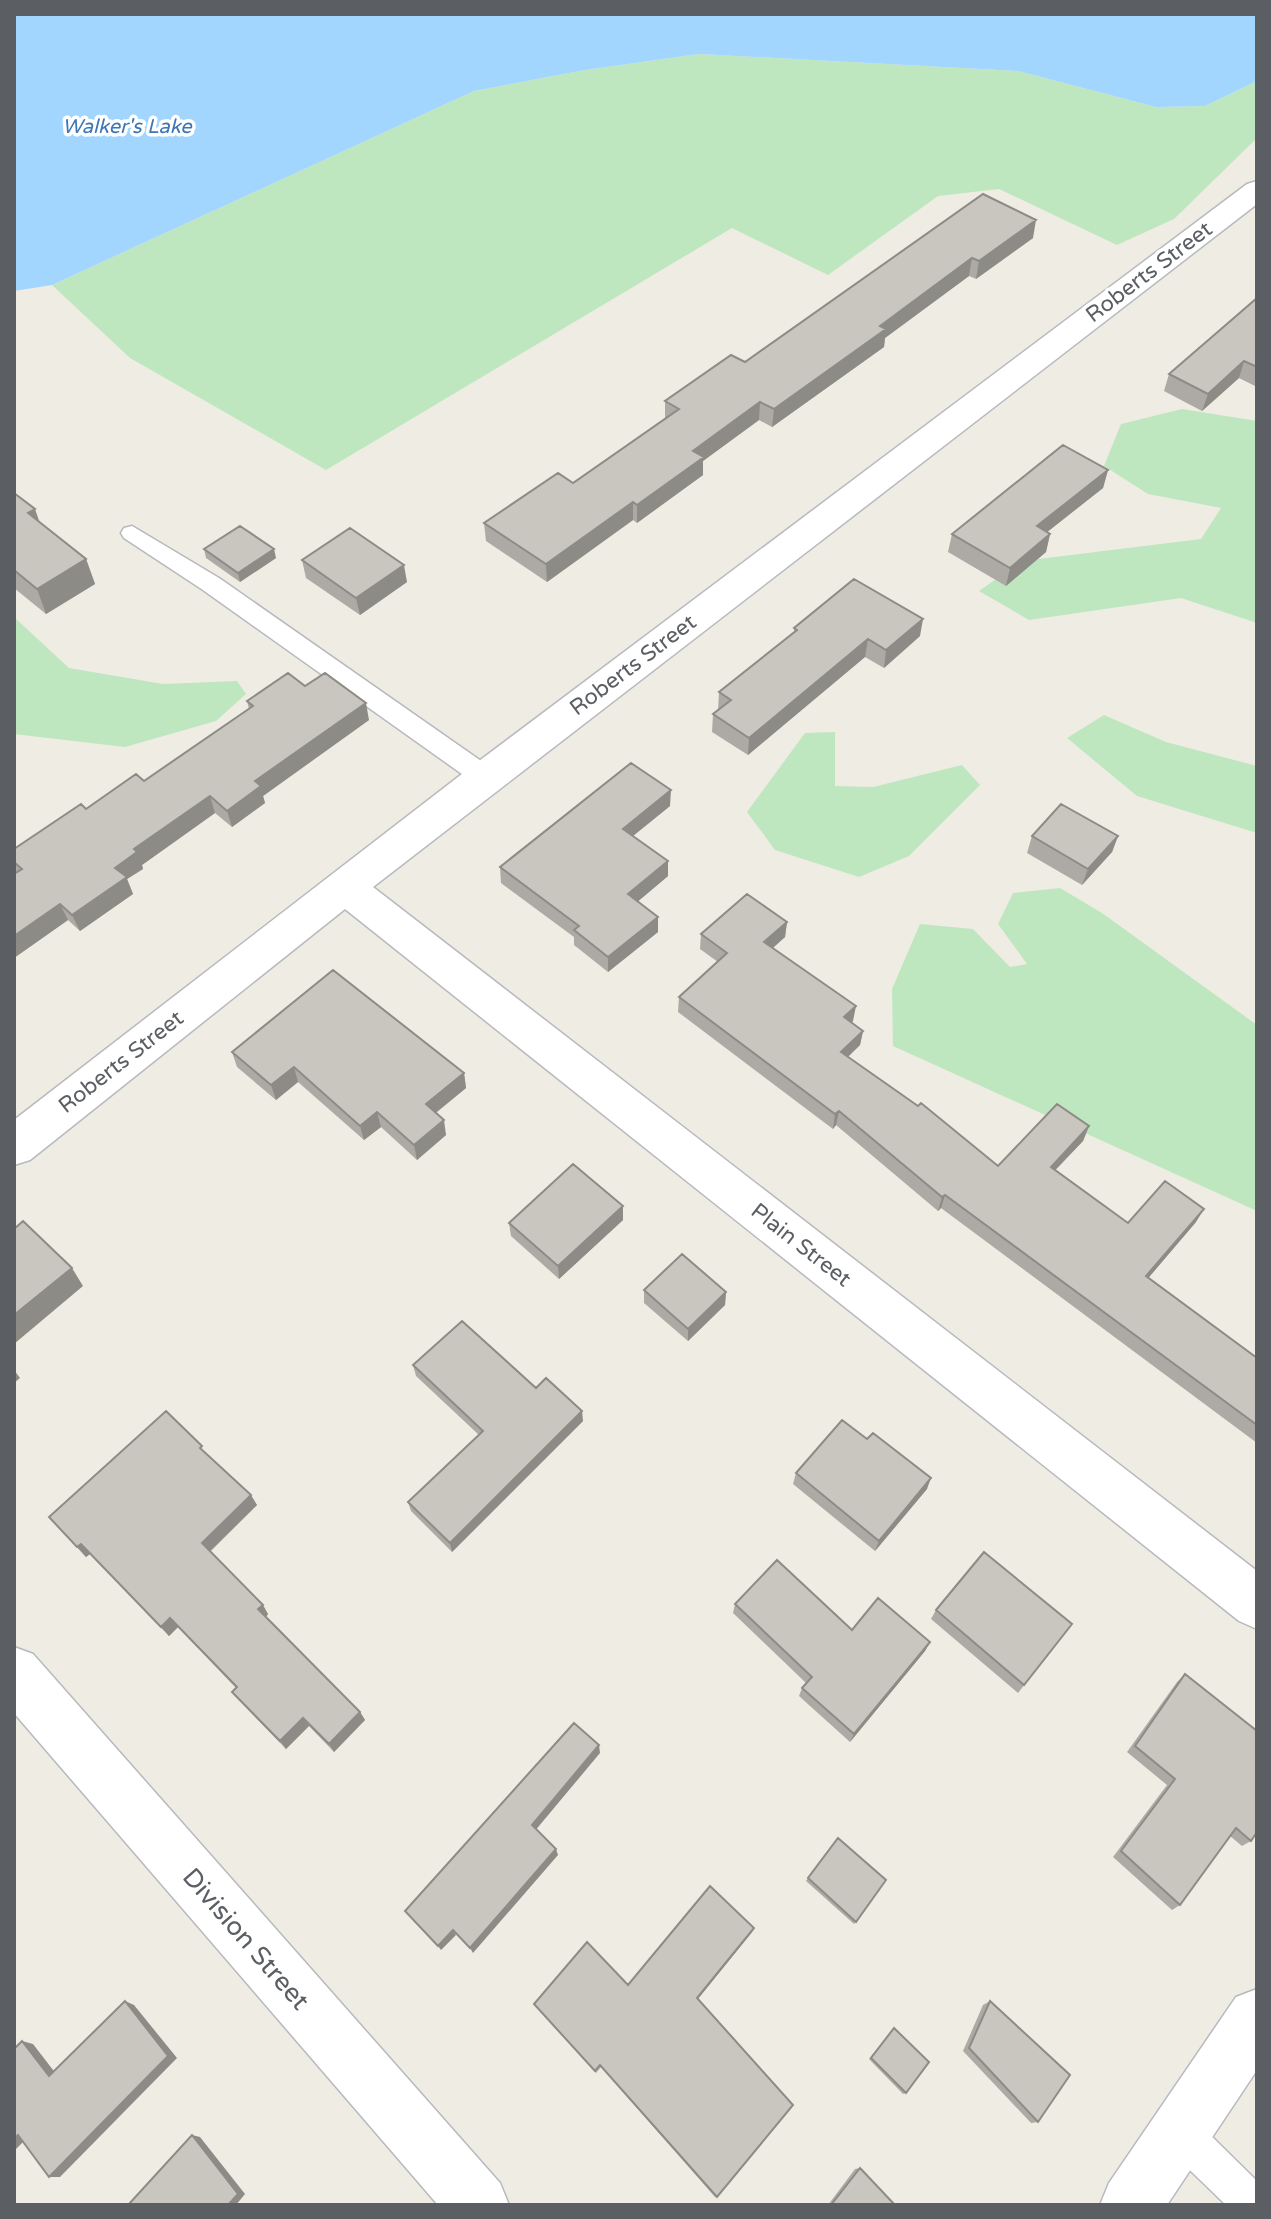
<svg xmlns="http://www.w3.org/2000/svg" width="1271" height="2219" font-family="'Varela Round',sans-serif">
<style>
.green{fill:#bfe7bf}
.water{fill:#a3d6ff}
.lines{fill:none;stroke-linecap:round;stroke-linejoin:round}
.service-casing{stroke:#b6b9be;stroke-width:3}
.minor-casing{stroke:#b6b9be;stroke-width:3}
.service{fill:#fff;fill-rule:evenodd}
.minor{fill:#fff;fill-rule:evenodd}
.wall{fill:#adaaa5}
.shaded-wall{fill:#8d8b86}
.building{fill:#c9c6c0;stroke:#8d8b86;stroke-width:2}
.labels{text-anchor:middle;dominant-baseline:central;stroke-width:7;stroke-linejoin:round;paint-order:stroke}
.far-water-label{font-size:20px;font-style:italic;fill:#3c76b5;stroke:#fff}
.street-label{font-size:22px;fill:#5b5f64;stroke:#fff}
.near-street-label{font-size:26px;fill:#5b5f64;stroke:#fff}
</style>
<rect width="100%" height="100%" fill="#efece3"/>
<!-- green -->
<path class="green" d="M699 54 1018 71 1156 107 1205 106 1257 81V138L1174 219 1117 245 999 189 938 196 828 275 732 228 326 470 130 358 52 285 474 91 585 70Z
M1182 409 1257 421V623L1181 598 1029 620 979 591 1022 561 1201 539 1221 508 1148 494 1104 466 1121 424Z
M14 617 69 668 163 684 237 681 246 694 216 721 125 747 14 734Z
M1104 715 1166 742 1257 766V833L1137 796 1067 738Z
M835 732V786L873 787 962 765 980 785 909 856 859 877 775 850 747 812 805 733Z
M1060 888 1102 913 1257 1025V1211L893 1046 892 989 920 924 973 929 1010 967 1027 964 998 924 1013 893Z"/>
<!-- water -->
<path class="water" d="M14 14H1257V81L1205 106 1156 107 1018 71 699 54 585 70 474 91 52 285 14 291Z"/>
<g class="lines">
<!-- service casing -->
<g class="service-casing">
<path id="service" d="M132 526 219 578 494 770 497 777 494 784 485 786 476 784 203 590 124 538 121 533 124 528Z
M1181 2115 1195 2120 1257 2181V2205H1226L1167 2148 1162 2134 1167 2120Z"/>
</g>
<!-- minor casing -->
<g class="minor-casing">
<path id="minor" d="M1257 181V204L373 887 1257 1571V1629L1239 1621 345 909 30 1160 14 1165V1120L471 767 1247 184Z
M14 1647 33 1654 500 2183 509 2205H438L14 1713Z
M1257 1989V2070L1167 2205H1100L1109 2183 1236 1997Z"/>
</g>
<!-- service -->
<use href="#service" class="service"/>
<!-- minor -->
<use href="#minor" class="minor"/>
</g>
<!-- wall -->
<path class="wall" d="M983 194 1033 238 976 279 969 276 885 338 884 347 772 427 759 420 703 461V475L637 523 633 520 547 582 486 541 484 523 573 483 665 419V401L745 362Z
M1257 298V387L1239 378 1202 411 1164 391 1169 374Z
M1108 470 1103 488 1047 532 1050 534 1046 552 1006 586 948 552 952 534Z
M14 493 40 523 86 559 95 584 46 614 14 588Z
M204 549 276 558 240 582 206 558Z
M302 560 407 582 360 615 306 578Z
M794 628 920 636 884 668 865 657 748 755 712 732 713 714 718 710 719 692 794 632Z
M305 686 369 720 263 796 265 803 232 827 215 813 142 865 143 869 127 879 133 894 80 931 68 920 14 958V874L16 873 14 872V849L86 809 144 781 249 709 247 701Z
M670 806 633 836 668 876 638 901 658 917V932L608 972 574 945V937L501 883 500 867Z
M1032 836H1118L1112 852 1082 885 1027 853Z
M787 922 785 937 772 948 853 1021 851 1023 863 1031 860 1045 848 1057 998 1166 1089 1126 1083 1141 1055 1170 1128 1223 1196 1222 1148 1278 1257 1358V1443L941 1208 938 1211 836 1125 833 1129 678 1012 679 997 718 962 700 949 701 934Z
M232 1052 464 1073 466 1088 436 1113 446 1135 417 1160 381 1127 364 1140 298 1082 276 1100 237 1067Z
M623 1206V1220L559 1279 511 1236 509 1223Z
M644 1290 726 1292 725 1305 688 1341 644 1303Z
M413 1365 536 1388 583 1421 452 1552 411 1511 408 1502 479 1435 416 1376Z
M207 1455 257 1505 210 1552 268 1614 266 1617 360 1712 365 1720 334 1752 309 1726 286 1749 239 1700 232 1692 236 1688 178 1627 169 1636 90 1554 86 1557 49 1517Z
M796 1473 927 1489 875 1551 793 1484Z
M735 1604 852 1630 930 1642 925 1651 850 1742 799 1696 802 1688 806 1683 733 1613Z
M936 1610 1072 1624 1018 1693 931 1619Z
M1185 1674 1251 1841 1242 1846 1230 1836 1180 1905 1172 1910 1113 1857 1167 1785 1127 1752 1177 1682Z
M808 1878 886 1880 854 1924 806 1881Z
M754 1928 752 1932 698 1999 717 2197H715L601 2067 596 2073 534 2004 628 1985Z
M990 2001 1038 2122 1031 2123 963 2051 983 2005Z
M894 2028 906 2093 903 2094 869 2059Z
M860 2168 895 2205H828L855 2169Z"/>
<!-- shaded-wall -->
<path class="shaded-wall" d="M1036 220 1033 238 976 279 979 261Z
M972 258 969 276 885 338 884 347 772 427 774 409 880 326Z
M1244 361 1239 378 1202 411 1208 394Z
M760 402 759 420 703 461V475L637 523V505L693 451Z
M1108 470 1103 488 1032 544 1037 526Z
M633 502V520L547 582 546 564Z
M35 509 44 535 28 513Z
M1050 534 1046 552 1006 586 1010 568Z
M274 549 276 558 240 582 238 573Z
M86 559 95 584 46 614 37 589Z
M404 565 407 582 360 615 356 598Z
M923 619 920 636 884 668 886 650Z
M868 639 865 657 748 755 749 738Z
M366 703 369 720 263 796 265 803 232 827 227 811 255 781Z
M671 790 670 806 623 844V829Z
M210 796 215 813 142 865 143 869 127 879 133 894 80 931 72 915 115 868 134 849Z
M1118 836 1112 852 1082 885 1088 869Z
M668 861V876L629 909 628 894Z
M60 904 68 920 14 958V936Z
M658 917V932L608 972V957Z
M787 922 785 937 762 958 764 942Z
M856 1006 853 1021 841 1032 844 1017Z
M863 1031 860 1045 838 1066 841 1052Z
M294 1067 298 1082 276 1100 271 1085Z
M464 1073 466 1088 429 1118 426 1104Z
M839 1111 836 1125 833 1129 835 1114Z
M377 1112 381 1127 364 1140 360 1126Z
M444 1120 446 1135 417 1160 414 1145Z
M1089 1126 1083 1141 1045 1181 1051 1167Z
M945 1195 941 1208 938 1211 942 1197Z
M623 1206V1220L559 1279 558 1266Z
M1204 1209 1196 1222 1139 1289 1146 1276Z
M72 1268 83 1286 14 1344V1315Z
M726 1292 725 1305 688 1341V1329Z
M14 1370 20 1378 14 1383Z
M582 1411 583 1421 452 1552 450 1543Z
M931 1478 927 1489 875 1551 879 1541Z
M251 1495 257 1505 208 1553 202 1543Z
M81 1544 90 1554 86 1557 77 1547Z
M263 1605 268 1614 264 1619 258 1609Z
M170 1618 178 1627 169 1636 161 1627Z
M930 1642 925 1651 850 1742 854 1734Z
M360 1712 365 1720 334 1752 329 1744Z
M303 1718 309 1726 286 1749 280 1741Z
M599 1745 600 1753 534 1832 532 1825Z
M556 1849 558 1855 473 1953 470 1948Z
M754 1928 752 1932 696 2001 697 1998Z
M453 1930 456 1935 441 1950 438 1946Z
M125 2001 134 2005 177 2058 60 2177H49Z
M22 2041 33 2044 60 2079 49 2076Z
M18 2135 29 2136 14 2151V2139Z
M192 2135 200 2137 245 2194 236 2205H228Z"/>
<!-- building -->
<path class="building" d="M983 194 1036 220 979 261 972 258 880 326 886 329 774 409 760 402 693 451 704 457 637 505 633 502 546 564 484 523 558 473 573 483 679 409 665 401 731 355 745 362Z
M1257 298V367L1244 361 1208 394 1169 374Z
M1063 445 1108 470 1037 526 1050 534 1010 568 952 534Z
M14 493 35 509 28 513 86 559 37 589 14 570Z
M240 526 274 549 238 573 204 549Z
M350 528 404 565 356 598 302 560Z
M854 579 923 619 886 650 868 639 749 738 713 714 731 700 719 692 797 630 794 628Z
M288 673 305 686 325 673 366 703 255 781 261 786 227 811 210 796 134 849 137 852 115 868 127 877 72 915 60 904 14 936V874L22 869 14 862V849L81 804 86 809 136 774 144 781 253 706 247 701Z
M631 763 671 790 623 829 668 861 628 894 658 917 608 957 574 930 579 926 500 867Z
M1061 804 1118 836 1088 869 1032 836Z
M747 894 787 922 764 942 856 1006 844 1017 863 1031 841 1052 918 1106 921 1103 998 1166 1057 1104 1089 1126 1051 1167 1128 1223 1165 1181 1204 1209 1146 1276 1257 1358V1425L945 1195 942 1197 839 1111 835 1114 679 997 727 953 701 934Z
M333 970 464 1073 426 1104 444 1120 414 1145 377 1112 360 1126 294 1067 271 1085 232 1052Z
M573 1164 623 1206 558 1266 509 1223Z
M23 1221 72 1268 14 1315V1229Z
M682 1254 726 1292 688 1329 644 1290Z
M462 1321 536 1388 546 1378 582 1411 450 1543 408 1502 483 1431 413 1365Z
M166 1411 202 1446 200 1448 251 1495 202 1543 263 1605 258 1609 360 1712 329 1744 303 1718 280 1741 232 1692 237 1687 170 1618 161 1627 81 1544 77 1547 49 1517Z
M842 1420 867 1439 873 1433 931 1478 879 1541 796 1473Z
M984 1552 1072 1624 1024 1685 936 1610Z
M777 1560 852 1630 878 1598 930 1642 854 1734 802 1688 812 1677 735 1604Z
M1185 1674 1257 1731V1832L1251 1841 1236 1828 1180 1905 1121 1851 1175 1779 1135 1746Z
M574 1723 599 1745 532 1825 556 1849 470 1948 453 1930 438 1946 405 1911Z
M838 1838 886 1880 856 1922 808 1878Z
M710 1886 754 1928 697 1998 793 2105 717 2197 600 2065 595 2071 534 2004 587 1942 628 1985Z
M125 2001 168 2056 49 2177 18 2135 14 2139V2049L22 2041 49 2076Z
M990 2001 1070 2075 1038 2122 969 2048Z
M894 2028 929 2062 906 2093 871 2058Z
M192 2135 238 2194 228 2205H128Z
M860 2168 895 2205H831Z"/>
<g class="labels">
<!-- far-water labels -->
<g class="far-water-label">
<text x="127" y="127">Walker's Lake</text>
</g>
<!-- street labels -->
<g class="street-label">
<text transform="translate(1149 272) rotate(-37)">Roberts Street</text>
<text transform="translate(633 665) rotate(-37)">Roberts Street</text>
<text transform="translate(121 1062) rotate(-38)">Roberts Street</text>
<text transform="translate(801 1245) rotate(38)">Plain Street</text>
</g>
<!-- near-street labels -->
<g class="near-street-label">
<text transform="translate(246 1939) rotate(49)">Division Street</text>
</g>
</g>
<!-- border -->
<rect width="1271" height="2219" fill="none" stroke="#5b5f64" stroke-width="32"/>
</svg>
